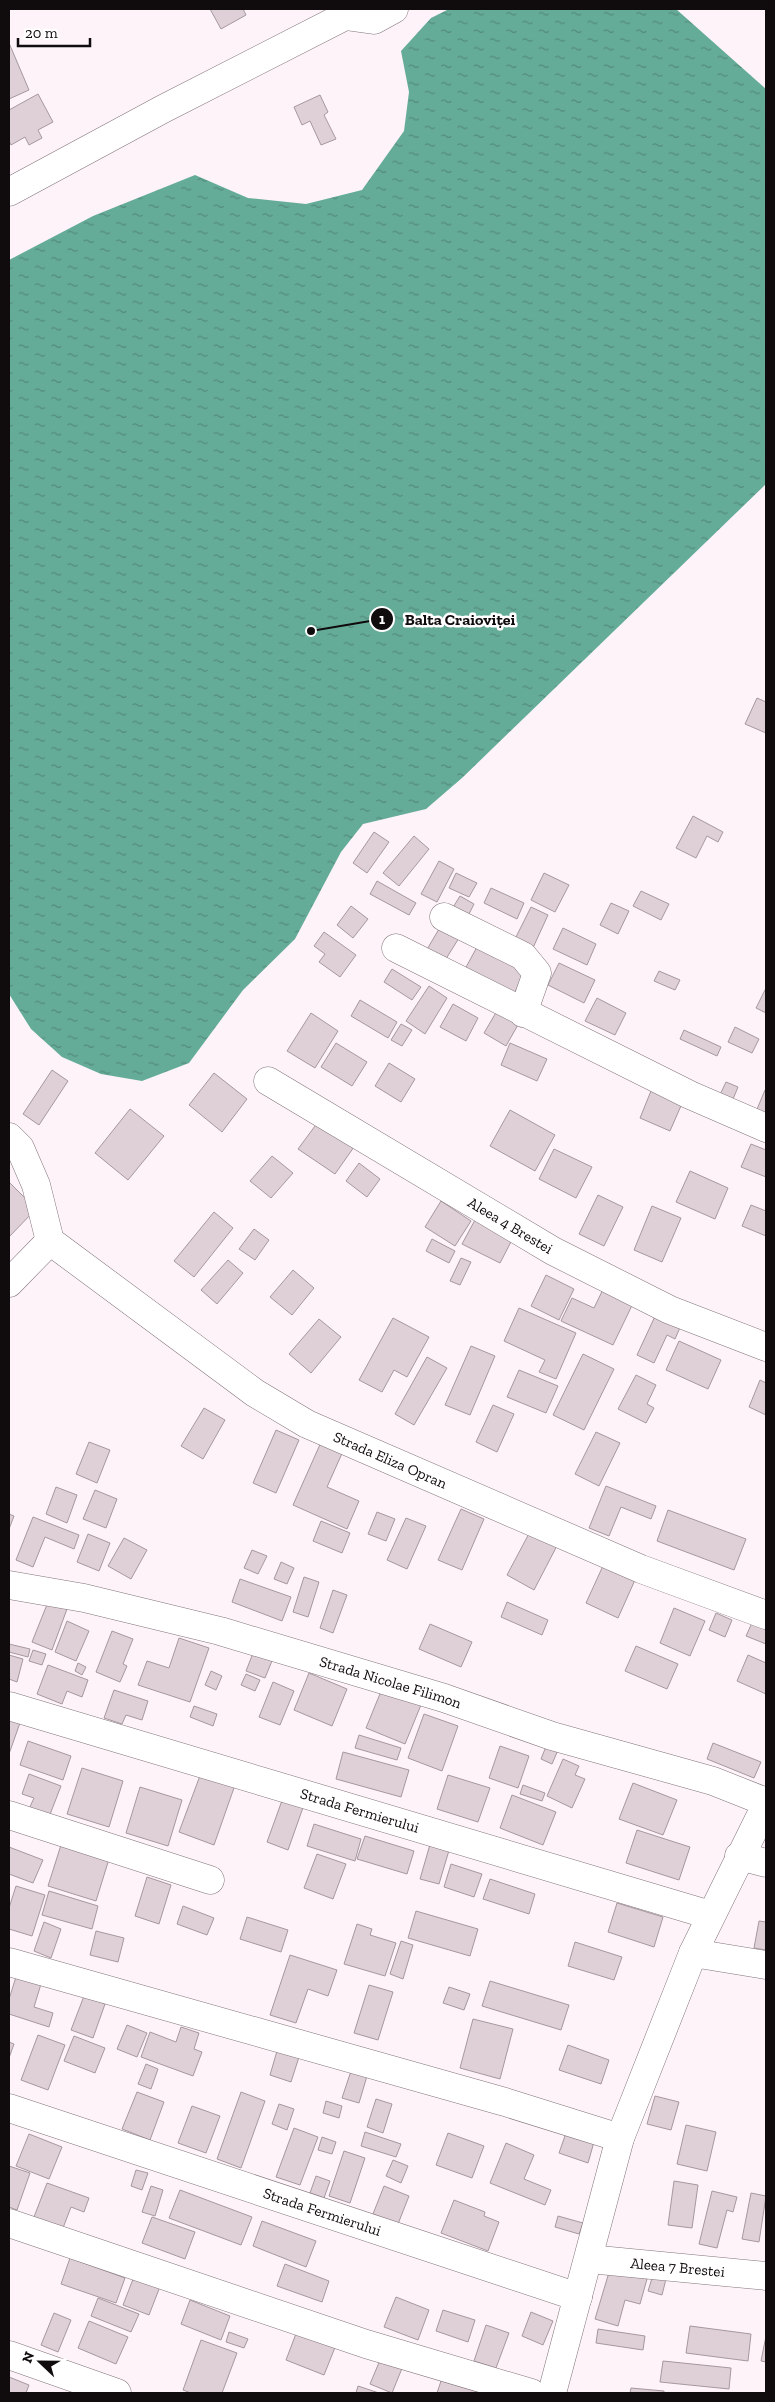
<svg xmlns="http://www.w3.org/2000/svg" width="775" height="2402" font-family="'Zilla Slab',serif">
<style>
.water{fill:url(#water-ripples)}
.building{fill:#dfcfd7;stroke:#a7989f}
.lines{fill:none;stroke-linecap:round;stroke-linejoin:round}
.street-casing{stroke:#82747b;stroke-width:29}
.street{stroke:#fff;stroke-width:28}
.labels{text-anchor:middle;dominant-baseline:central;stroke-width:5;stroke-linejoin:round;paint-order:stroke}
.street-label{font-size:15px;fill:#100b0d;stroke:#fff}
.leader{fill:none;stroke:#100b0d;stroke-width:2}
.callout-dot{fill:#100b0d;stroke:#fff;stroke-width:2}
.mark-label{font-size:15px;text-anchor:middle;font-weight:bold;fill:#fff}
.callout-label{font-size:16px;text-anchor:middle;font-weight:bold;fill:#100b0d;stroke:#fff;stroke-width:5;stroke-linejoin:round;paint-order:stroke}
</style>
<defs>
<pattern id="water-ripples" width="26" height="14" patternUnits="userSpaceOnUse" patternTransform="scale(1.25)"><rect width="26" height="14" fill="#65ac98"/><path d="M2 4q2-2 4 0t4 0M15 11q2-2 4 0t4 0" fill="none" stroke="#528a7a"/></pattern>
</defs>
<rect width="100%" height="100%" fill="#fdf3f8"/>
<!-- water -->
<path class="water" d="M449 9H676L766 89V484L462 778 426 809 363 824 341 852 295 939 243 990 189 1063 142 1081 101 1074 62 1057 31 1029 9 994V260L93 216 195 175 248 198 306 204 362 190 404 131 409 92 401 51 431 18Z"/>
<!-- building -->
<path class="building" d="M210 9H243L246 15 221 29Z
M9 43 29 90 9 99Z
M38 94 53 122 38 130 42 138 29 145 25 137 11 145 9 141V110Z
M320 95 328 112 324 115 336 139 321 145 310 121 302 125 294 107Z
M757 698 766 702V733L745 724Z
M693 816 723 832 718 842 707 836 696 858 676 848Z
M374 832 389 842 367 873 353 863Z
M414 836 429 849 399 886 383 873Z
M439 861 454 869 437 902 421 894Z
M456 873 477 883 469 897 449 888Z
M544 873 569 885 555 912 531 900Z
M377 881 416 903 409 915 370 894Z
M491 888 524 903 517 919 484 903Z
M641 891 669 904 661 920 633 906Z
M460 896 474 904 467 918 452 909Z
M611 903 629 911 618 934 600 925Z
M351 906 368 919 353 938 337 925Z
M531 907 548 915 532 950 514 941Z
M445 919 464 930 444 962 426 951Z
M563 928 596 944 587 965 553 949Z
M324 932 356 955 340 977 319 962 325 954 314 946Z
M477 947 525 972 514 994 465 969Z
M559 963 595 980 584 1003 548 985Z
M392 969 421 987 412 1000 384 982Z
M659 971 680 980 675 990 654 981Z
M429 986 447 998 425 1034 406 1021Z
M766 988V1013L756 1008Z
M597 998 626 1013 615 1035 585 1021Z
M360 1000 397 1022 388 1038 351 1016Z
M453 1004 478 1018 466 1041 440 1027Z
M501 1004 523 1016 506 1046 484 1033Z
M311 1013 338 1031 315 1068 287 1051Z
M401 1024 412 1030 402 1046 391 1040Z
M735 1027 759 1039 752 1053 728 1042Z
M684 1030 721 1047 717 1056 680 1039Z
M336 1043 367 1062 352 1086 321 1067Z
M510 1043 547 1059 537 1081 501 1065Z
M389 1063 415 1079 401 1102 375 1086Z
M52 1070 68 1081 39 1125 23 1114Z
M214 1073 247 1099 222 1132 189 1105Z
M726 1082 738 1087 731 1104 718 1099Z
M653 1086 684 1099 670 1131 640 1118Z
M765 1090 766 1091V1118L755 1114Z
M130 1109 164 1136 128 1180 95 1153Z
M510 1110 555 1135 535 1171 490 1146Z
M318 1122 354 1147 335 1174 298 1149Z
M751 1144 766 1150V1177L741 1167Z
M554 1149 592 1167 576 1198 539 1179Z
M272 1156 293 1173 271 1198 250 1181Z
M359 1163 380 1179 367 1197 346 1181Z
M690 1171 728 1188 715 1219 676 1202Z
M9 1182 36 1209 9 1237Z
M598 1195 623 1207 604 1246 579 1234Z
M441 1201 471 1221 455 1246 425 1227Z
M751 1205 766 1211V1236L742 1226Z
M652 1206 681 1218 662 1262 634 1250Z
M214 1212 233 1228 194 1277 174 1261Z
M475 1220 512 1240 500 1263 462 1244Z
M254 1229 269 1240 255 1260 239 1249Z
M432 1239 455 1251 449 1263 426 1251Z
M461 1258 471 1262 460 1285 450 1281Z
M228 1260 243 1273 217 1304 201 1290Z
M293 1270 314 1288 292 1315 270 1297Z
M546 1275 574 1289 559 1320 531 1306Z
M607 1281 637 1295 613 1345 561 1321 572 1298 594 1308Z
M519 1308 576 1333 556 1379 539 1372 545 1360 504 1341Z
M657 1312 682 1323 675 1339 667 1335 654 1363 637 1355Z
M393 1318 429 1337 407 1377 394 1370 382 1392 359 1380Z
M319 1319 341 1337 311 1373 289 1354Z
M679 1341 721 1360 708 1389 666 1370Z
M471 1346 495 1356 470 1415 445 1405Z
M583 1354 614 1369 584 1430 553 1415Z
M427 1357 447 1368 414 1425 395 1414Z
M519 1370 558 1386 546 1413 507 1397Z
M636 1375 656 1385 647 1404 654 1408 646 1423 618 1409Z
M760 1380 766 1383V1415L749 1407Z
M493 1405 514 1414 497 1452 476 1442Z
M204 1408 225 1420 203 1459 181 1446Z
M276 1430 299 1440 276 1493 253 1483Z
M596 1432 620 1443 599 1486 575 1474Z
M322 1440 344 1449 327 1487 359 1501 347 1529 293 1505Z
M89 1442 110 1450 97 1483 76 1474Z
M606 1486 656 1506 651 1519 621 1507 609 1536 589 1528Z
M56 1487 77 1495 67 1523 46 1514Z
M95 1490 117 1499 106 1528 83 1519Z
M461 1509 484 1519 462 1570 438 1560Z
M668 1510 746 1539 734 1570 657 1541Z
M377 1512 395 1519 386 1541 368 1534Z
M9 1514 14 1516 9 1529Z
M33 1517 79 1535 74 1549 45 1537 33 1567 16 1560Z
M406 1518 426 1526 407 1569 387 1560Z
M321 1521 350 1533 342 1553 313 1541Z
M533 1526 560 1540 534 1590 507 1575Z
M88 1534 110 1543 99 1571 77 1562Z
M124 1538 147 1550 131 1579 108 1566Z
M252 1550 267 1556 258 1574 244 1568Z
M607 1557 639 1571 618 1618 586 1603Z
M281 1562 294 1568 287 1584 274 1579Z
M304 1577 319 1582 308 1617 293 1612Z
M240 1579 291 1597 282 1621 232 1602Z
M333 1590 347 1595 333 1633 320 1628Z
M48 1602 67 1609 52 1650 32 1642Z
M507 1602 548 1620 542 1635 501 1617Z
M674 1608 705 1621 690 1656 660 1643Z
M716 1613 732 1620 725 1637 709 1630Z
M756 1614 766 1618V1644L746 1636Z
M67 1621 89 1631 76 1661 55 1652Z
M430 1624 472 1642 461 1667 419 1649Z
M112 1631 133 1639 123 1664 127 1666 120 1682 96 1672Z
M179 1638 209 1648 190 1702 138 1685 147 1661 169 1668Z
M9 1644 30 1649 28 1657 9 1652Z
M636 1646 678 1664 667 1689 625 1671Z
M255 1648 274 1656 265 1678 246 1671Z
M33 1650 46 1654 42 1665 29 1661Z
M9 1655 23 1659 17 1682 9 1679Z
M748 1655 766 1663V1694L737 1681Z
M78 1663 86 1667 82 1675 75 1671Z
M48 1665 88 1680 82 1697 67 1691 62 1704 37 1694Z
M211 1671 222 1676 216 1690 205 1685Z
M309 1673 347 1689 332 1726 294 1710Z
M246 1674 260 1680 255 1691 241 1685Z
M273 1682 294 1691 280 1725 259 1717Z
M384 1684 423 1700 405 1744 366 1728Z
M114 1690 148 1701 142 1720 126 1715 122 1724 104 1718Z
M194 1706 217 1714 213 1726 190 1717Z
M424 1714 458 1726 442 1771 408 1758Z
M9 1716 21 1720 9 1754Z
M359 1735 401 1748 397 1760 355 1748Z
M549 1739 561 1743 552 1764 541 1759Z
M28 1741 71 1756 63 1780 20 1765Z
M713 1743 761 1762 754 1778 707 1759Z
M500 1746 529 1756 518 1788 489 1778Z
M343 1752 409 1770 401 1797 336 1779Z
M563 1759 579 1766 575 1775 585 1779 572 1808 547 1796Z
M82 1768 123 1781 109 1827 67 1814Z
M201 1773 235 1785 214 1845 179 1832Z
M29 1774 61 1786 49 1817 29 1809 34 1798 22 1794Z
M448 1775 490 1788 478 1822 437 1809Z
M633 1783 677 1800 663 1835 619 1819Z
M523 1785 545 1793 542 1801 520 1794Z
M140 1787 182 1800 168 1846 126 1833Z
M284 1795 305 1802 288 1850 267 1842Z
M512 1795 556 1812 543 1845 500 1828Z
M314 1824 361 1839 355 1861 307 1846Z
M637 1830 690 1847 679 1880 626 1863Z
M365 1836 414 1851 407 1874 357 1859Z
M431 1841 450 1847 439 1884 420 1879Z
M61 1845 109 1859 96 1901 48 1886Z
M9 1847 43 1860 33 1883 9 1874Z
M317 1854 346 1864 333 1899 304 1888Z
M451 1864 482 1874 474 1897 444 1887Z
M147 1877 171 1885 159 1924 135 1916Z
M490 1879 535 1894 529 1914 483 1899Z
M16 1886 45 1895 32 1936 9 1929V1908Z
M49 1891 98 1906 92 1929 42 1915Z
M617 1903 663 1917 654 1947 608 1932Z
M183 1906 214 1918 207 1935 177 1924Z
M416 1911 478 1929 470 1956 408 1938Z
M247 1917 288 1930 281 1952 240 1939Z
M759 1921 766 1922V1950L754 1948Z
M44 1922 61 1929 51 1958 34 1951Z
M357 1924 372 1929 370 1935 396 1943 385 1976 344 1964Z
M96 1931 124 1938 118 1962 90 1955Z
M401 1941 413 1945 403 1979 390 1974Z
M575 1942 622 1957 614 1980 568 1966Z
M290 1955 337 1970 328 1996 308 1989 296 2023 270 2015Z
M16 1977 41 1984 34 2007 53 2013 49 2027 9 2014V1999Z
M490 1981 569 2005 561 2030 482 2006Z
M369 1985 393 1992 378 2040 354 2033Z
M449 1987 470 1994 464 2010 443 2003Z
M84 1996 105 2004 93 2038 71 2030Z
M473 2019 513 2029 500 2079 460 2068Z
M127 2025 147 2033 137 2057 117 2049Z
M181 2027 199 2033 194 2049 202 2052 193 2076 141 2057 150 2032 176 2042Z
M38 2035 65 2045 48 2090 21 2080Z
M74 2036 105 2048 95 2073 64 2061Z
M9 2042 14 2044 9 2058Z
M568 2045 609 2060 601 2084 559 2070Z
M277 2051 299 2057 291 2082 270 2075Z
M146 2064 158 2069 151 2089 138 2084Z
M351 2071 367 2076 359 2103 342 2098Z
M137 2092 164 2102 150 2140 122 2129Z
M241 2092 265 2101 241 2168 217 2159Z
M655 2096 679 2102 671 2130 647 2124Z
M376 2099 392 2104 383 2133 367 2127Z
M326 2101 342 2106 339 2118 323 2113Z
M279 2104 294 2109 287 2130 272 2124Z
M192 2106 220 2116 206 2153 178 2143Z
M686 2125 716 2132 707 2171 677 2164Z
M294 2128 318 2137 300 2185 276 2177Z
M365 2132 401 2144 396 2157 361 2146Z
M448 2133 484 2146 472 2178 436 2165Z
M566 2133 594 2142 588 2163 559 2153Z
M29 2134 62 2147 49 2179 16 2166Z
M322 2137 336 2142 332 2154 318 2150Z
M506 2143 534 2155 524 2179 551 2190 545 2205 490 2183Z
M344 2151 365 2158 350 2203 329 2196Z
M393 2160 408 2166 401 2183 386 2176Z
M9 2166 30 2173 17 2210 9 2207Z
M136 2170 148 2173 142 2190 131 2186Z
M316 2176 330 2181 324 2198 310 2193Z
M674 2181 698 2185 692 2228 668 2225Z
M47 2183 89 2198 84 2212 71 2207 63 2228 34 2217Z
M151 2186 163 2190 155 2216 142 2212Z
M384 2186 409 2196 398 2224 373 2214Z
M180 2190 252 2217 241 2245 169 2218Z
M712 2191 737 2197 733 2212 727 2210 717 2248 699 2244Z
M751 2193 766 2196 759 2242 742 2239Z
M454 2200 485 2212 484 2216 499 2222 488 2251 441 2233Z
M558 2216 583 2223 579 2234 555 2227Z
M152 2217 195 2232 185 2259 142 2243Z
M262 2221 316 2241 306 2267 253 2246Z
M70 2258 125 2278 116 2303 61 2284Z
M285 2264 329 2281 322 2302 277 2286Z
M610 2269 647 2279 640 2304 625 2300 618 2326 595 2319Z
M654 2272 667 2275 662 2295 648 2291Z
M135 2274 161 2284 149 2315 123 2305Z
M396 2297 429 2310 418 2340 384 2327Z
M98 2298 139 2314 131 2332 91 2316Z
M190 2300 230 2316 221 2340 181 2324Z
M443 2310 475 2320 468 2342 436 2331Z
M531 2312 553 2321 543 2345 522 2336Z
M54 2313 71 2320 58 2352 41 2345Z
M89 2321 128 2337 116 2364 78 2348Z
M486 2325 509 2333 496 2368 474 2361Z
M690 2326 751 2334 748 2361 686 2353Z
M598 2329 645 2336 643 2350 596 2343Z
M297 2331 336 2345 324 2375 286 2360Z
M229 2332 248 2339 244 2348 226 2342Z
M766 2336V2362L761 2361Z
M201 2340 237 2353 222 2393H191L183 2390Z
M383 2353 405 2361 392 2393 370 2384Z
M663 2361 731 2368 729 2389 660 2382Z
M444 2372 489 2393H437Z
M9 2377 29 2385 26 2393H9Z
M358 2386 379 2393H356Z
M631 2388 664 2391V2393H630Z"/>
<g class="lines">
<!-- street casing -->
<g class="street-casing">
<g id="street">
<path d="M9 192 163 109 345 16 374 20 394 9"/>
<path d="M444 917 523 956 537 973 523 1013"/>
<path d="M396 948 690 1095 766 1128"/>
<path id="s1" d="M268 1081 553 1251 670 1310 766 1347"/>
<path id="s2" d="M9 1137 20 1148 36 1185 50 1241 255 1393 307 1424 641 1569 766 1615"/>
<path d="M9 1283 50 1241"/>
<path id="s3" d="M9 1585 84 1598 220 1631 444 1698 552 1736 713 1781 766 1802"/>
<path id="s4" d="M9 1706 710 1915"/>
<path d="M9 1815 210 1880"/>
<path d="M739 1856 766 1863"/>
<path d="M693 1953 766 1965"/>
<path d="M9 1962 505 2102 620 2138"/>
<path id="s5" d="M9 2108 578 2297"/>
<path d="M9 2223 366 2344 531 2393"/>
<path id="s6" d="M589 2259 766 2276"/>
<path d="M9 2355 117 2393"/>
<path d="M552 2393 620 2138 693 1953 766 1805"/>
</g>
</g>
<!-- street -->
<use href="#street" class="street"/>
</g>
<g class="labels">
<!-- street labels -->
<g class="street-label">
<text stroke="none"><textPath href="#s1" startOffset="282">Aleea 4 Brestei</textPath></text>
<text stroke="none"><textPath href="#s2" startOffset="520">Strada Eliza Opran</textPath></text>
<text stroke="none"><textPath href="#s3" startOffset="394">Strada Nicolae Filimon</textPath></text>
<text stroke="none"><textPath href="#s4" startOffset="366">Strada Fermierului</textPath></text>
<text stroke="none"><textPath href="#s5" startOffset="330">Strada Fermierului</textPath></text>
<text stroke="none"><textPath href="#s6" startOffset="89">Aleea 7 Brestei</textPath></text>
</g>
</g>
<!-- callouts -->
<path class="leader" d="M311 631L382 619"/>
<g class="callout-dot">
<circle cx="311" cy="631" r="5"/>
<circle cx="382" cy="619" r="12"/>
</g>
<g class="mark-label">
<text x="382" y="624">1</text>
</g>
<g class="callout-label">
<text x="460" y="625">Balta Craioviței</text>
</g>
<!-- border -->
<rect width="775" height="2402" fill="none" stroke="#100b0d" stroke-width="20"/>
<!-- north arrow -->
<g transform="translate(40 2362) rotate(292)" stroke="#ffffff" stroke-width="4" paint-order="stroke">
<path d="M0-4L9 19L0 12L-9 19Z" fill="#100b0d"/>
<text y="-8" font-size="14" font-weight="bold" text-anchor="middle" fill="#100b0d">N</text>
</g>
<!-- scale -->
<path d="M18 38v8h72v-8" fill="none" stroke="#100b0d" stroke-width="2.5"/>
<text x="25" y="38" font-size="15" fill="#100b0d" stroke="#ffffff" stroke-width="4" paint-order="stroke">20 m</text>
</svg>
